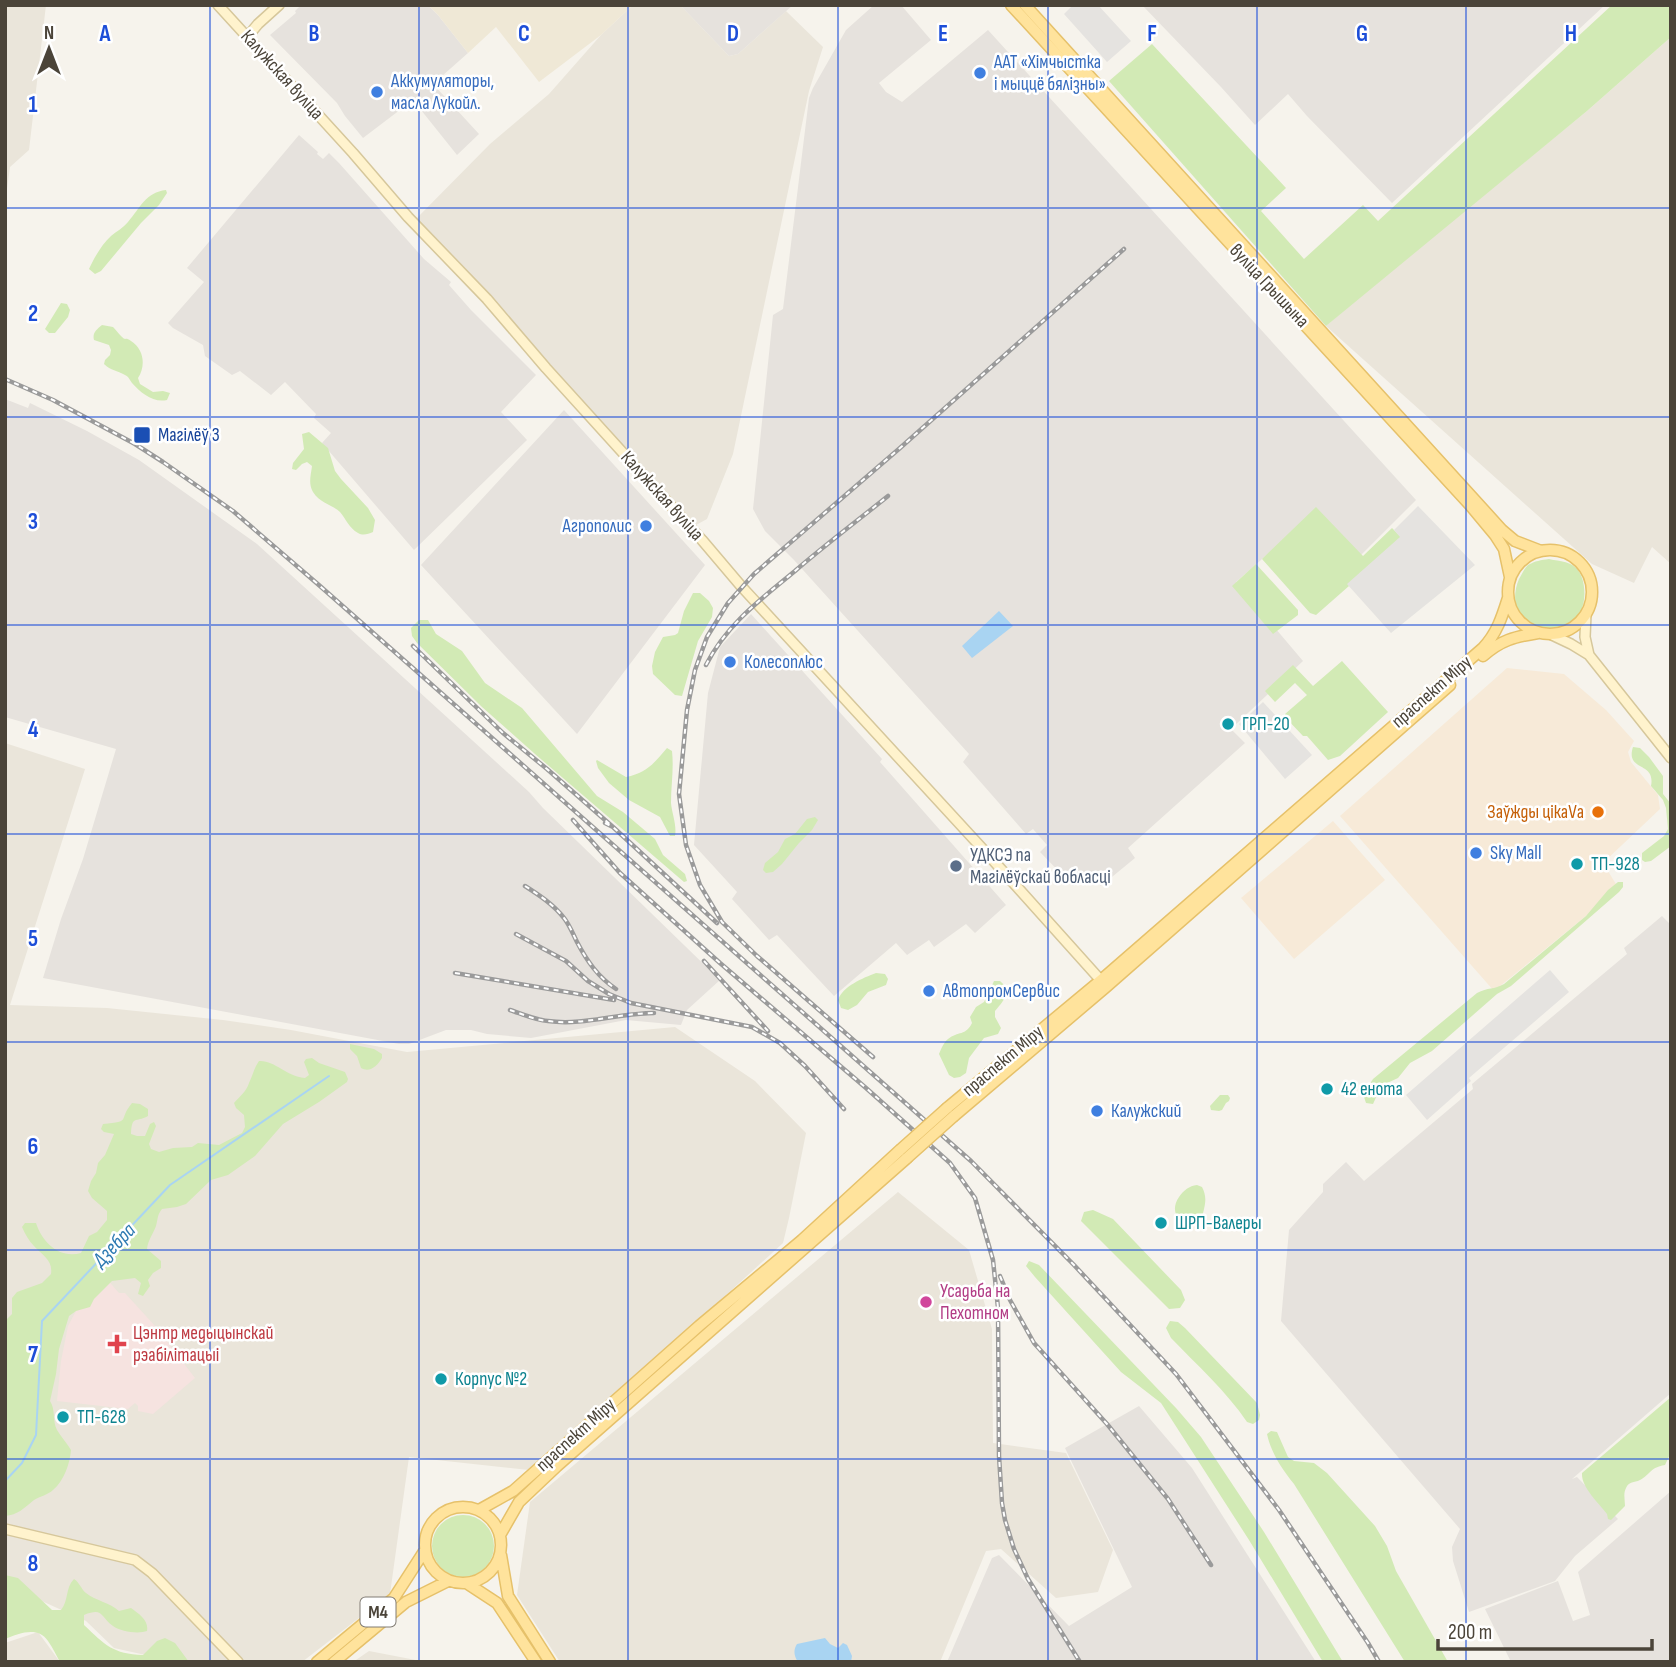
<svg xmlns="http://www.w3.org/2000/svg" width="1676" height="1667" font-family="'Sofia Sans Condensed',sans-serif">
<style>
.residential{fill:#eae5da}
.commercial{fill:#f7ead8}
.industrial{fill:#e6e2dd}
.education{fill:#efe8d6}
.medical{fill:#f6e3e0}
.green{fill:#d2eab5}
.parking{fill:#e5e3e0}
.water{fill:#a9d4f2}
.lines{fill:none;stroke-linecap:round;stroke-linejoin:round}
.stream{stroke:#a9d4f2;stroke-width:2}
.secondary-casing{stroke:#d6c79b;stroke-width:12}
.primary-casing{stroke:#e6c16a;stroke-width:13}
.secondary{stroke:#fff3cd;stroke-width:9}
.primary{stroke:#ffe39c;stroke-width:10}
.rail-casing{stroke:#9a9a9a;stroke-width:4.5}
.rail{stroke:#fff;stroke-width:2;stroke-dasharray:5;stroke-linecap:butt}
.primary-bridge-casing{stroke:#e6c16a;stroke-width:13;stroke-linecap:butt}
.primary-bridge{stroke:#ffe39c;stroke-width:10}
.grid{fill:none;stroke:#1d4ed8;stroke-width:2;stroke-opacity:0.55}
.shop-dot{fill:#3f7fe0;stroke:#fff;stroke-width:2.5}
.transit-dot{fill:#1a4fb4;stroke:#fff;stroke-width:2.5}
.culture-dot{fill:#0f9aa8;stroke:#fff;stroke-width:2.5}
.food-dot{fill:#e8710a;stroke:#fff;stroke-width:2.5}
.service-dot{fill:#5c6f8a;stroke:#fff;stroke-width:2.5}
.hotel-dot{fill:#d1479c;stroke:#fff;stroke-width:2.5}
.health-dot{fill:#e0444e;stroke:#fff;stroke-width:2.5}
.labels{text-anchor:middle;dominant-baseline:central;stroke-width:5;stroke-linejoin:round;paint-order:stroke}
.shield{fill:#fff;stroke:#817c74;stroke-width:2}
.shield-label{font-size:18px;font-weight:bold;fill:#4b4439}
.shop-label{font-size:19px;fill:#366cbe;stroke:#fff;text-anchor:start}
.street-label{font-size:19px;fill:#4b4439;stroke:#fff}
.transit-label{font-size:19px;fill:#164399;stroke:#fff;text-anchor:start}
.culture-label{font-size:19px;fill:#0d838f;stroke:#fff;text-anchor:start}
.food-label{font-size:19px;fill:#c56008;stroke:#fff;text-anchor:end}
.service-label{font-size:19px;fill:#4e5e75;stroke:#fff;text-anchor:start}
.hotel-label{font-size:19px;fill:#b23c85;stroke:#fff;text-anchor:start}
.health-label{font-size:19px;fill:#be3a42;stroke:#fff;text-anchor:start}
.water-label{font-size:21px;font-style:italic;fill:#2e7ab2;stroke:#fff}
.grid-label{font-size:23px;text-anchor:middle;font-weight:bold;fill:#1d4ed8;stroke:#fff;stroke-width:5;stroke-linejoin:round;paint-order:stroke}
</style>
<rect width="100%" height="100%" fill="#f6f3ec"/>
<!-- residential -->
<path class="residential" d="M5 5H46L29 150 10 167 7 189H5Z
M633 5H680L729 56 738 54 786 11 823 47 809 91 733 454 707 519 696 525 669 500 414 221 490 144 549 94 601 35Z
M1671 37V564L1652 547 1634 583 1592 564 1326 326 1364 293 1587 111Z
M5 743 85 769 10 1005 107 1008 223 1020 291 1030 407 1052 675 1027 755 1081 806 1133 789 1218 783 1243 633 1380 529 1470 409 1457 390 1594 302 1662H156L150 1656 114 1648 86 1621 35 1598 5 1605Z
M898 1192 969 1250 992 1329 993 1443 1066 1453 1113 1550 1098 1592 1056 1598 1001 1549 986 1551 940 1662H560L517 1595 530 1502Z
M38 1632 60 1662H5V1643Z
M369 1651 426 1662H353Z"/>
<!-- commercial -->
<path class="commercial" d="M1507 668 1564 674 1606 710 1634 741 1628 752 1631 762 1658 795 1660 809 1603 863 1619 889 1494 991 1340 816Z
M1333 821 1385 880 1294 959 1241 898Z"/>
<!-- industrial -->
<path class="industrial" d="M301 5H428L438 15 468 53 433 84 479 134 457 155 413 100 363 138 345 116 337 103 270 35 296 13 295 11Z
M680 5H793L738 54 729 56Z
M874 5H901L931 40 879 83 886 92 902 102 988 30 1416 500 1352 564 1312 515 1236 582 1303 661 1231 729 1245 743 1128 848 1135 858 1101 886 1091 876 1085 875 1073 886 1040 852 1047 845 1033 829 1026 834 963 762 969 754 794 560 765 531 753 509 773 315 783 309 809 98 813 88 846 30Z
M1142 5H1605L1392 203 1307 116 1288 94 1255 125 1221 87Z
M299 135 318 152 317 154 323 159 329 153 339 163 424 259 451 282 449 285 471 310 536 375 501 412 527 440 414 550 322 443 331 433 314 418 316 414 285 382 271 395 240 371 232 375 205 356 203 345 173 328 168 323 204 282 187 268Z
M5 399 28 408 30 403 87 431 139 460 257 544 529 792 543 808 720 980 687 1010 681 1025 626 1020 531 1038 487 1034 471 1030H446L409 1044H399L43 978 61 919 83 859 116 749 5 717Z
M564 410 705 565 577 734 421 565Z
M751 614 882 759 880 762 1006 905 975 933 966 924 934 947 929 940 907 955 896 943 834 996 777 935 769 940 732 899 737 892 694 845 708 693 720 647Z
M1662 916 1671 925V1393L1572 1479 1577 1477 1618 1519 1575 1556 1555 1581 1469 1612 1453 1561 1452 1547 1460 1529 1281 1321 1289 1230 1323 1192V1184L1346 1162 1364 1181 1473 1089 1472 1084 1627 954 1624 948Z
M1139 1406 1192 1468 1316 1662H947L992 1558 999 1555 1069 1626 1132 1587 1065 1448Z
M1671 1491V1662H1511L1485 1609 1558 1581 1573 1621 1590 1615 1578 1572Z"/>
<!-- education -->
<path class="education" d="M428 5H633L601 35 539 82 496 27 468 53 438 15Z"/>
<!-- medical -->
<path class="medical" d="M106 1278 119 1293H125L156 1327 195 1378 153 1414 138 1411V1406L135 1403 128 1409 57 1401 61 1361 68 1326 84 1296Z"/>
<!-- green -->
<path class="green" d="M1612 5H1671V37L1587 111 1326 326 1109 81 1152 44 1286 188 1261 211 1304 259 1363 205 1378 221Z
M166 190 167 193 159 205 141 223 101 271 95 274 89 269C94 258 102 244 111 236 117 231 123 228 128 222 140 208 146 192 166 190Z
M61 303 67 304 70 310 68 317 55 333H49L45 329Z
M102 325 113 327C116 330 118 333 121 336 127 342 124 336 131 341 144 349 146 366 138 378L140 384 153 392 163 391 170 393 167 400C153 403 141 393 132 383 129 379 129 377 125 375 117 370 111 371 104 364L105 360 110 355 111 350 109 345 94 340C92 333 97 329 102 325Z
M309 432 328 448 335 471 341 479 368 508 375 520 373 532C368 534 363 536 358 533 349 528 346 519 340 512 331 504 320 503 313 492 308 483 311 475 312 466L307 462 302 464 296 470 292 469 293 463 304 449 302 434Z
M1316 507 1363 556 1392 528 1401 537 1348 584 1349 586 1316 615 1310 613 1262 559Z
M1549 559C1557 561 1568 561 1575 567 1586 576 1587 601 1580 613 1573 624 1554 632 1541 630 1516 626 1510 600 1519 579 1522 574 1524 569 1528 565 1535 561 1541 560 1549 559Z
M1256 564 1298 610V615L1273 634 1232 586Z
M693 593H700L709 601 713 608 712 617 698 641 682 696 675 695 653 674 652 666 655 652 663 637 675 635 678 633 684 611Z
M419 620H428L436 634 462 651 485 683 522 708 597 796 623 812 655 839 663 855 685 874 687 881 684 882 535 754 482 707 417 643 412 636 411 628Z
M1342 661 1388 712 1340 756 1328 760 1307 736H1303L1285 717V714L1307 695 1295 683 1275 702 1265 691 1293 665 1313 686Z
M1633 747 1640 748 1649 757 1663 776V794L1671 804V846L1651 861 1645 862 1642 860V853L1664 836 1668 829 1666 808 1663 800 1651 786C1656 761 1625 772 1633 747Z
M667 748 672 751C674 769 671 785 671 803 672 814 677 825 675 836H670L660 817 629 800 609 783 598 768 596 761 597 760 626 777C647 773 654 763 667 748Z
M815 817 818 820 812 830 799 843 782 864 773 872 766 873 763 870 765 863 778 852 785 839 795 834 807 819Z
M1618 882H1623V887L1619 892 1511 986 1497 994 1432 1051 1410 1063 1398 1078 1385 1084 1378 1093 1373 1104 1366 1103 1364 1097 1367 1088 1373 1079 1477 993C1488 987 1494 990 1504 984L1586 916 1608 890Z
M876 973 885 974 888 979 886 985 868 992 857 1005 848 1010 841 1008 838 1000C843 986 863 978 876 973Z
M994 981H1000C1013 992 1003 1001 995 1011V1017L1001 1028 998 1034 984 1038 969 1058 966 1073 960 1077 954 1078 949 1075 939 1054C941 1049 944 1042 948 1039 958 1031 966 1036 972 1023L970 1017 976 1007 984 1002Z
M350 1044 374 1049 382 1054V1058C377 1066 370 1073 361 1068L357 1056 350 1049Z
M312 1058 319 1063 345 1072 348 1079 347 1082 319 1102 283 1124 255 1156 228 1175 211 1180 186 1204 177 1207 162 1209C157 1215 158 1219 156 1226 153 1234 148 1240 147 1249L161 1261V1268L153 1273 148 1280 150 1286 143 1296 138 1294 141 1283 135 1278 112 1281 94 1299 90 1307 76 1311 69 1316 59 1349 56 1374 50 1401C56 1410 52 1420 57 1430 61 1437 67 1443 71 1450 70 1463 64 1481 53 1490 48 1495 40 1496 34 1500 24 1508 18 1515 5 1516V1321L12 1314V1298L17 1292 42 1283 51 1274C53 1260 43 1256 34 1246 29 1241 25 1234 22 1227L25 1223H36C42 1242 59 1259 81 1253L89 1236 97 1232 107 1220V1211L92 1198 88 1191 91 1181 96 1173 98 1163 105 1155 114 1134 104 1132 101 1129 103 1124C133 1121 117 1121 132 1103L140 1104 148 1109V1116C135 1123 132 1115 131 1134L137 1136H145L150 1124 154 1122 156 1126 149 1144 151 1149 159 1152 173 1148 192 1147 198 1143 219 1145 242 1133 245 1127 244 1115 236 1108 234 1103C240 1096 246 1092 249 1083 253 1075 254 1068 259 1061 275 1060 285 1076 305 1078L309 1075 304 1062 306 1059Z
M1220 1095H1228L1230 1098 1229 1101 1226 1103 1222 1110 1219 1111 1211 1110 1210 1106Z
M1197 1185 1202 1187C1206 1195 1206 1200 1204 1209 1199 1239 1163 1220 1179 1197 1184 1190 1189 1186 1197 1185Z
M1093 1210 1113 1219 1181 1290 1185 1300 1180 1308 1169 1309 1081 1221 1084 1212Z
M1029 1261 1039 1265 1176 1408 1201 1437 1264 1532 1343 1662H1323L1249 1540 1161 1403 1121 1372 1035 1277 1026 1266Z
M1170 1321 1178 1322 1185 1328 1257 1403 1260 1415 1259 1420 1253 1424 1247 1422C1227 1392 1196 1364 1171 1338L1166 1328Z
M1671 1397V1452L1665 1465C1649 1468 1651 1474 1640 1480 1634 1483 1629 1481 1626 1488 1623 1494 1625 1500 1625 1506L1611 1520 1608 1519 1607 1514C1598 1502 1581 1487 1582 1473Z
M1271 1431 1277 1432 1288 1457 1294 1461 1314 1463 1327 1473 1375 1526 1387 1546 1396 1571 1448 1662H1405L1294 1484C1282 1469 1271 1453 1267 1434Z
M432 1546a31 31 0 1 1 62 0a31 31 0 1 1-62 0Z
M5 1575 18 1578 52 1610H61C69 1600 65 1588 74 1579 80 1583 81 1589 86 1593 96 1601 109 1602 119 1611L131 1608C139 1614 149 1620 147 1631 139 1634 121 1632 113 1626 100 1617 104 1607 84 1615V1625C105 1645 113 1654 143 1655L157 1641 165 1638 175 1643 189 1662H60C56 1655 53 1648 48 1641 38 1626 20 1633 5 1639Z"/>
<!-- parking -->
<path class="parking" d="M1073 5H1098L1131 41 1107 62 1064 14Z
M1418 506 1475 565 1391 633 1347 584 1400 537 1394 530Z
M1263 702 1312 755 1285 779 1239 724Z
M1550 970 1569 992 1469 1078 1471 1081 1427 1120 1406 1095Z"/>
<!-- water -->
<path class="water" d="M999 611 1013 626 972 658 962 646Z
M825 1638 830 1644 838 1648 843 1643 847 1645 852 1656 851 1662H798C794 1656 793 1650 797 1644Z"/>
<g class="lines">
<!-- stream -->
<path class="stream" d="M5 1481 22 1463 36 1435 42 1321 170 1185 329 1076"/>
<!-- secondary casing -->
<g class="secondary-casing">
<path id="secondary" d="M218 5 353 153 408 217 487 299 546 368 702 540 741 586 991 858 1105 985
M248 36 258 24 279 5
M1586 614 1585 637 1589 655
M1552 635 1571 644 1589 655 1671 758
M5 1529 135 1560 152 1573 238 1662"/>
</g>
<!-- primary casing -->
<g class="primary-casing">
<path id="primary" d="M1011 5 1470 505 1495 535 1504 549 1510 577
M1025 5 1502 530 1515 541 1541 551
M1508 592a42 42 0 1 1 84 0a42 42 0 1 1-84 0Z
M1483 656C1501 640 1514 637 1538 633
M947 1108 1101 980 1483 648C1497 633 1502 617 1508 598
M954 1116 1106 987 1450 685
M425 1545a38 38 0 1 1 76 0a38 38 0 1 1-76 0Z
M479 1510 513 1491 699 1326 802 1240 900 1150
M500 1535 519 1502 557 1466 907 1158
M501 1555 508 1596 550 1662
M468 1584 497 1603 536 1662
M317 1662 394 1598 425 1550
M334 1662 406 1602 448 1581"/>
</g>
<!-- secondary -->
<use href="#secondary" class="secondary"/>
<!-- primary -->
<use href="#primary" class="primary"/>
<!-- rail casing -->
<g class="rail-casing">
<path id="rail" d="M5 379 53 400 135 444 163 462 233 511 320 586 971 1161 1074 1265 1176 1374 1279 1510 1368 1643 1379 1662
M413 646 503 733 547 769 613 827
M706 665C727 624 760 600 795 571 825 545 857 521 888 496
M573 820 620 873 720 963 866 1088 950 1163 975 1198 993 1260 998 1308 999 1456 1002 1503 1005 1520 1014 1549 1028 1579 1080 1662
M605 823 613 827 717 923
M525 886C539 895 553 904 564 918 569 924 573 934 577 942 587 961 598 977 616 989
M516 934 566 961 588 981 609 994 631 1003 752 1027 780 1043 805 1066 844 1109
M704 961 768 1031
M455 973 614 1000
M510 1010C522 1014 535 1020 548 1021 583 1026 619 1013 654 1013
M873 1057 757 956 722 922 700 885 686 845 679 794 687 710 695 670 707 637 715 624 728 603 754 574 900 448 1124 249
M1000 1276 1010 1300 1034 1343 1107 1424 1168 1499 1211 1565"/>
</g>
<!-- rail -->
<use href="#rail" class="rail"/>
<!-- primary-bridge casing -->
<g class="primary-bridge-casing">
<path id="primary-bridge" d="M900 1150 947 1108
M907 1158 954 1116"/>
</g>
<!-- primary-bridge -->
<use href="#primary-bridge" class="primary-bridge"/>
</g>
<!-- grid -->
<path class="grid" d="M210 5V1662M419 5V1662M628 5V1662M838 5V1662M1048 5V1662M1257 5V1662M1466 5V1662M5 208H1671M5 417H1671M5 625H1671M5 834H1671M5 1042H1671M5 1250H1671M5 1459H1671"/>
<!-- markers -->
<g class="shop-dot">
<circle cx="980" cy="73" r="7"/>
<circle cx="377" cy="92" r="7"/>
<circle cx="646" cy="526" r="7"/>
<circle cx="730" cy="662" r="7"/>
<circle cx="1476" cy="853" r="7"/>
<circle cx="929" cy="991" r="7"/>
<circle cx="1097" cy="1111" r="7"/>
</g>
<rect class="transit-dot" x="133" y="426" width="18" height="18" rx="3.5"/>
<g class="culture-dot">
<circle cx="1228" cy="724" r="7"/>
<circle cx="1577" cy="864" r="7"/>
<circle cx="1327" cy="1089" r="7"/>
<circle cx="1161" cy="1223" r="7"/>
<circle cx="441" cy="1379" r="7"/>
<circle cx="63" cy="1417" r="7"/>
</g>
<circle class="food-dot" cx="1598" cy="812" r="7"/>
<circle class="service-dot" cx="956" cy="866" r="7"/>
<circle class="hotel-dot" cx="926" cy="1302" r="7"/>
<path class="health-dot" d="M113.5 1333.5h7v7h7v7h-7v7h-7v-7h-7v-7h7z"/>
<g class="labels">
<!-- shield labels -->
<rect class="shield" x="360.5" y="1597.5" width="35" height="29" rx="5"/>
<g class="shield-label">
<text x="378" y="1612">М4</text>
</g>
<!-- shop labels -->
<g class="shop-label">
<text x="994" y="62">ААТ «Хімчыстка<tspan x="994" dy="22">і мыццё бялізны»</tspan></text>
<text x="391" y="81">Аккумуляторы,<tspan x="391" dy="22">масла Лукойл.</tspan></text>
<text x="632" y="526" text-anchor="end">Агрополис</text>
<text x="744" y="662">Колесоплюс</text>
<text x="1490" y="853">Sky Mall</text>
<text x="943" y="991">АвтопромСервис</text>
<text x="1111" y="1111">Калужский</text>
</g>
<!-- street labels -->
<g class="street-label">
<text transform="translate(282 75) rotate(48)">Калужская вуліца</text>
<text transform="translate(1269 286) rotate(47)">вуліца Грышына</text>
<text transform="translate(662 496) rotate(48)">Калужская вуліца</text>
<text transform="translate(1432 692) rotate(-41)">праспект Міру</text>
<text transform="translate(1003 1061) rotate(-40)">праспект Міру</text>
<text transform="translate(576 1435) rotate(-42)">праспект Міру</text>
</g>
<!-- transit labels -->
<g class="transit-label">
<text x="158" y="435">Магілёў 3</text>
</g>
<!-- culture labels -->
<g class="culture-label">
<text x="1242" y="724">ГРП-20</text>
<text x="1591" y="864">ТП-928</text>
<text x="1341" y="1089">42 енота</text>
<text x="1175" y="1223">ШРП-Валеры</text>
<text x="455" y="1379">Корпус №2</text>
<text x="77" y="1417">ТП-628</text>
</g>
<!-- food labels -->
<g class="food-label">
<text x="1584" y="812">Заўжды цікаVа</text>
</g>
<!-- service labels -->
<g class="service-label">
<text x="970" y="855">УДКСЭ па<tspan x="970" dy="22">Магілёўскай вобласці</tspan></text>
</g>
<!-- hotel labels -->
<g class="hotel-label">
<text x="940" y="1291">Усадьба на<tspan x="940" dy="22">Пехотном</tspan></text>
</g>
<!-- health labels -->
<g class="health-label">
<text x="133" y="1333">Цэнтр медыцынскай<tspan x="133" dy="22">рэабілітацыі</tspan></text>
</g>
<!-- water labels -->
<g class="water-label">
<text transform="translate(114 1245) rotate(-46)">Дзебра</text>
</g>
</g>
<g class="grid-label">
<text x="105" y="41">A</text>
<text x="314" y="41">B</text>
<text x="524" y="41">C</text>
<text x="733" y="41">D</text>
<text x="943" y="41">E</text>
<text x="1152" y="41">F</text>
<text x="1362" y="41">G</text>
<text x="1571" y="41">H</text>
<text x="33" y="112">1</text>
<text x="33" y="321">2</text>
<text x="33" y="529">3</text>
<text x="33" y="737">4</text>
<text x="33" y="946">5</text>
<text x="33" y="1154">6</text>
<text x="33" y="1362">7</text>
<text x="33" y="1571">8</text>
</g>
<!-- border -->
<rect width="1676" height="1667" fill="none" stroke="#4b4439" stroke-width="14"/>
<!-- north arrow -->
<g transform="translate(49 49)" stroke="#ffffff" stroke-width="5" paint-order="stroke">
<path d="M0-5L12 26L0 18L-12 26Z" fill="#4b4439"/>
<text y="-10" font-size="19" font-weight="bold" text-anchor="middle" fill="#4b4439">N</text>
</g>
<!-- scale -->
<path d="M1438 1639v10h214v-10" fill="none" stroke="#4b4439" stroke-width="3.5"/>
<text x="1448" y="1639" font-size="21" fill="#4b4439" stroke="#ffffff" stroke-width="5" paint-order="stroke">200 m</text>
</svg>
